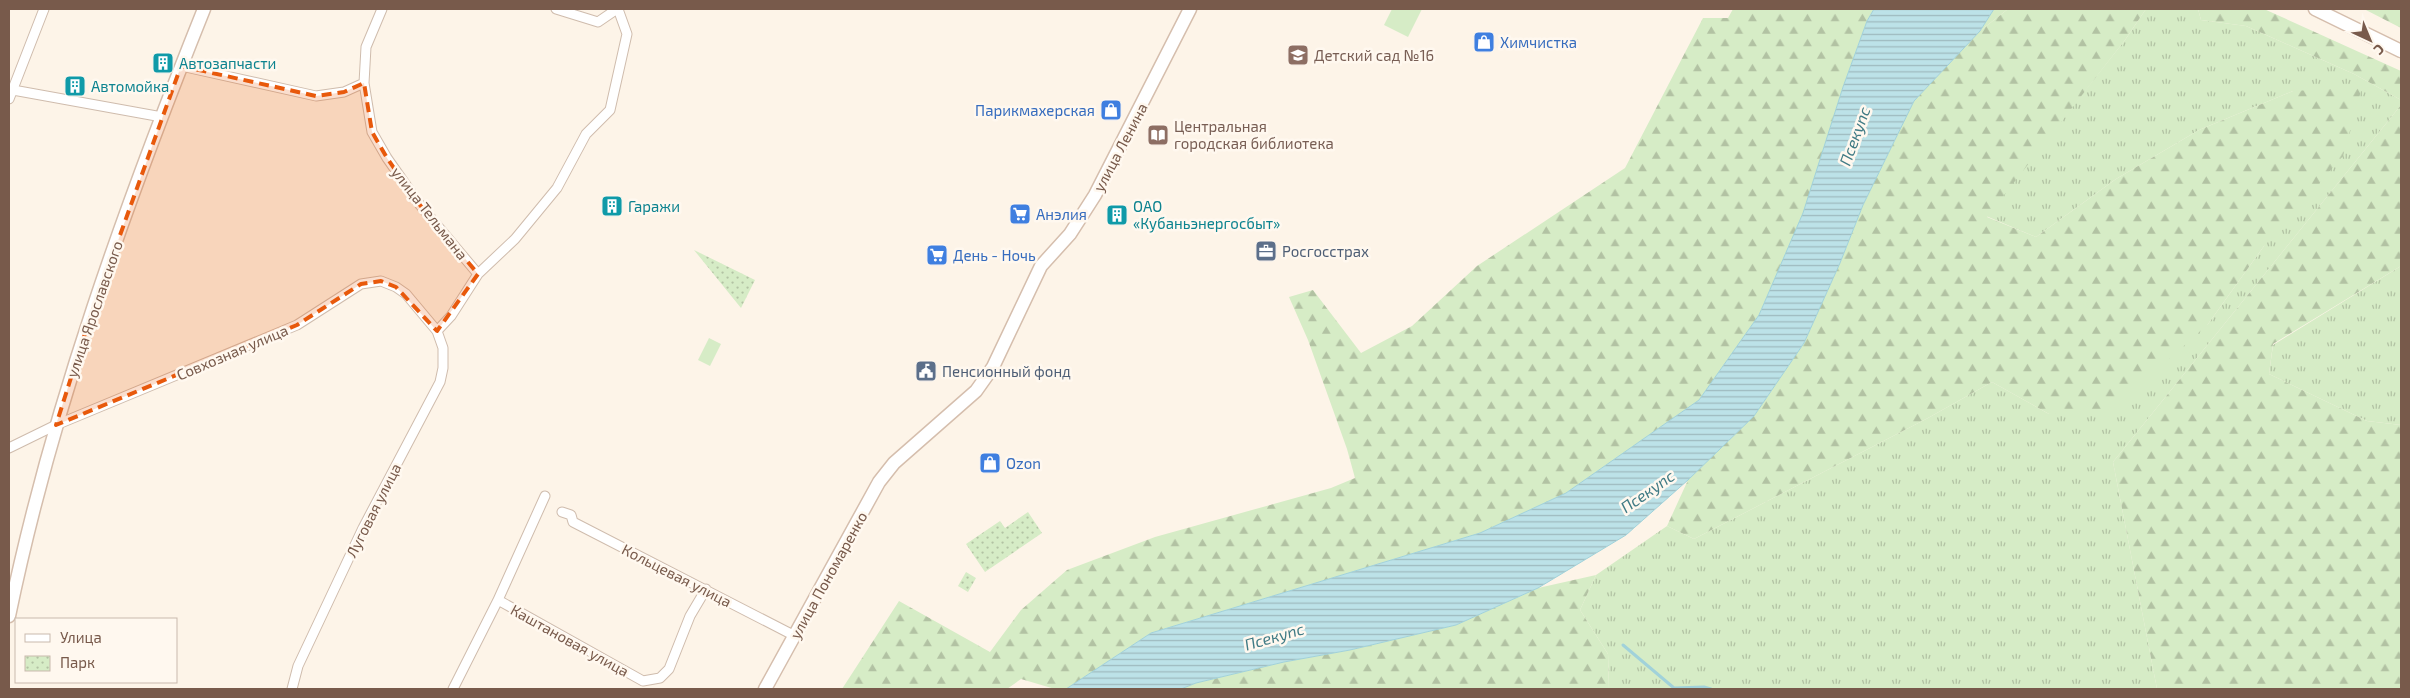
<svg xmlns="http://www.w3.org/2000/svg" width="2410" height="698" font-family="'Exo 2',sans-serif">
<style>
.grass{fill:url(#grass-tufts)}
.forest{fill:url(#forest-firs)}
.park{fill:url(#park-dots)}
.pitch{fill:#d6ecc6}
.water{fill:url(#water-rules);stroke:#a1d2da}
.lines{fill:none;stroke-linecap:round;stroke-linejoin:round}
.stream{stroke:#a1d2da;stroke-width:3}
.street-casing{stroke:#cfbcad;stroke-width:11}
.secondary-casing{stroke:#d5bead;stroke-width:15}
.street{stroke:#fff;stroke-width:9}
.secondary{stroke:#fff;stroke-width:12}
.marked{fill:#e8590c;fill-opacity:0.2;stroke:#e8590c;stroke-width:4;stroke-dasharray:10 6;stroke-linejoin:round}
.labels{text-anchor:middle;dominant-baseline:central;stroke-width:5;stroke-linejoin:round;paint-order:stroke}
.shop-label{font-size:15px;fill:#366cbe;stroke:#fff8ef;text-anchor:start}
.education-label{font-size:15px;fill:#785e54;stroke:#fff8ef;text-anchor:start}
.culture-label{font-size:15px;fill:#0d838f;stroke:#fff8ef;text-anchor:start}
.street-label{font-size:15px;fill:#785a4b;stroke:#fff8ef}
.service-label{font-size:15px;fill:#4e5e75;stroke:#fff8ef;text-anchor:start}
.water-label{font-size:16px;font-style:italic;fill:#407b85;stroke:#fff8ef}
</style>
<defs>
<pattern id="grass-tufts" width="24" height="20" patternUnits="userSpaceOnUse" patternTransform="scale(1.25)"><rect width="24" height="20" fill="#d6ecc6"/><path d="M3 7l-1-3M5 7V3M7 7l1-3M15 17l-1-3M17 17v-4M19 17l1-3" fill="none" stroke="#b2c2a3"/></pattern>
<pattern id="forest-firs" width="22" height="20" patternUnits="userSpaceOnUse" patternTransform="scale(1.25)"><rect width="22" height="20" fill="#d6ecc6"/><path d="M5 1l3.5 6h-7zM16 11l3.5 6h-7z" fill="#b2c2a3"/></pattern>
<pattern id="park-dots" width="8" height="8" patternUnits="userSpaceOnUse" patternTransform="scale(1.25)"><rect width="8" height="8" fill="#d6ecc6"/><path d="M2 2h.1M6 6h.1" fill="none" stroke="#b2c2a3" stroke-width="1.8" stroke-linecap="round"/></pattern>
<pattern id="water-rules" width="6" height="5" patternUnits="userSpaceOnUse" patternTransform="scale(1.25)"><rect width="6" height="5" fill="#bce2e8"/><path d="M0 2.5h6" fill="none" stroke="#9ebabe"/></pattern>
</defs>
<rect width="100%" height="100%" fill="#fdf4e8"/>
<!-- grass -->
<path class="grass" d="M1994 9H2008L1980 31Z
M2146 9H2198L2201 20 2246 26 2354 74 2401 100V105L2113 462 2157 689H1609L1608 654 1580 610 1596 575 1667 526 1694 539 1928 418 1992 382 2049 414 2208 324 2264 246 2293 91 2199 130 2116 179 2036 237 1986 216 2125 40Z
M2401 266V425L2367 421 2269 374 2273 345Z"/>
<!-- forest -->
<path class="forest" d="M1733 9H1874L1867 21 1843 87 1804 213 1759 315 1699 400 1566 493 1480 533 1151 633 1066 689H1055L1021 679 1007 689H842L899 601 990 652 1021 610 1067 570 1155 537 1331 488 1355 478 1347 449 1308 340 1289 297 1313 290 1361 353 1412 326 1477 266 1625 168 1703 18H1728Z
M2008 9H2146L2125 40 1987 217 2036 237 2116 179 2199 130 2293 91 2362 87 2343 156 2264 246 2208 324 2113 410 2049 414 1992 382 1928 418 1694 539 1667 526 1688 480 1754 416 1804 343 1840 263 1863 205 1914 101 1980 31Z
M2198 9H2264L2401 71V100L2354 74 2246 26 2201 20Z
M2364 9H2401V28Z
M2401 105V266L2273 344 2269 374 2367 421 2401 425V689H2157L2113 462Z
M1596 575 1580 610 1608 654 1609 689H1181L1196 683 1284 662 1350 650 1456 625 1538 588Z"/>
<!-- park -->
<path class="park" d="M694 250 755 280 741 308Z
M1028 512 1042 533 985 572 966 544 1000 521 1005 528Z
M966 572 976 578 968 592 958 586Z"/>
<!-- pitch -->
<path class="pitch" d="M1392 9H1422L1408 37 1384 25Z
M709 338 721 344 710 366 698 360Z"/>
<!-- water -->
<path class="water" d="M1874 9H1994L1980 31 1914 101 1863 205 1840 263 1804 343 1754 416 1688 480 1626 535 1538 588 1456 625 1350 650 1284 662 1196 683 1181 689H1066L1151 633 1480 533 1566 493 1699 400 1759 315 1803 213 1843 87 1867 21Z"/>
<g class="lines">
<!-- stream -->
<path class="stream" d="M1623 645 1674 688 1704 687 1711 689"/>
<!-- street casing -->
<g class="street-casing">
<path id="street" d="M382 9 366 47 364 83 372 132 387 158 420 205 478 274
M556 9 598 22 617 9
M181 66 316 96 344 92 364 83
M13 90 162 117
M9 99 44 9
M437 331 451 316 478 274 515 239 557 188 586 134 610 110 627 34 618 9
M9 448 56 425 297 325 361 284 381 281 396 287 406 294 437 331 443 348V368L440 382 363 528 298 666 292 689
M562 512 571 515 573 522 795 636
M498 600 643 681 660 678 669 669 690 616 706 589
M453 689 498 600 545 496"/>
</g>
<!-- secondary casing -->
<g class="secondary-casing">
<path id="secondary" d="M2315 9 2401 51
M9 616C52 408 125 206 204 9
M765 689 879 482 894 463 976 391 993 367 1041 266 1070 234 1095 195 1190 9"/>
</g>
<!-- street -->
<use href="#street" class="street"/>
<!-- secondary -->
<use href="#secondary" class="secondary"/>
</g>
<!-- marked area -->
<path class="marked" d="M181 66 316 96 344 92 364 83 372 132 387 158 420 205 478 274 437 331 396 287 381 281 361 284 297 325 56 425 88 324Z"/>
<!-- icons -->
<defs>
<g id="shop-square" transform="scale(1.125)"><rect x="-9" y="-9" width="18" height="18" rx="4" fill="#3f7fe0" stroke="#fff8ef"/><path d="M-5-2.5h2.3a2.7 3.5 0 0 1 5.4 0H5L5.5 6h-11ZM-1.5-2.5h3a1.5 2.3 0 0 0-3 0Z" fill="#fff"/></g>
<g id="school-square" transform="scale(1.125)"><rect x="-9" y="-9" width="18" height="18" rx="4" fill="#8d6e63" stroke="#fff8ef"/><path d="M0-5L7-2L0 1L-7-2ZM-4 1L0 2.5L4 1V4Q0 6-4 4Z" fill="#fff"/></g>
<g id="building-square" transform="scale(1.125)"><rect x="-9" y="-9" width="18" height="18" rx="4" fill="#0f9aa8" stroke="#fff8ef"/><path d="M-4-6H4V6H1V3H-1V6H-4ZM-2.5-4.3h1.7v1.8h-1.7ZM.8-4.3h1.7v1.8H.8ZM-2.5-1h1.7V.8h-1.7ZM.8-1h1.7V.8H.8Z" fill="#fff"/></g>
<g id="library-square" transform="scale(1.125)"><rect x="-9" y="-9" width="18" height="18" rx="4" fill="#8d6e63" stroke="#fff8ef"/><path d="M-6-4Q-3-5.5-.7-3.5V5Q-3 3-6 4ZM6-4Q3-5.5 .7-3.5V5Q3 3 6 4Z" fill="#fff"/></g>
<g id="supermarket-square" transform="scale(1.125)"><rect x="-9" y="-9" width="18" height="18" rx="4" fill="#3f7fe0" stroke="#fff8ef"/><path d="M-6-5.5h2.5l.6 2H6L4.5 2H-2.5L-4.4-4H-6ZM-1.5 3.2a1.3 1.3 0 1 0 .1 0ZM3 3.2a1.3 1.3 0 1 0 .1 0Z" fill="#fff"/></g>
<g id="office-square" transform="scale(1.125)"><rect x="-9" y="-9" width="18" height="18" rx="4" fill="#5c6f8a" stroke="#fff8ef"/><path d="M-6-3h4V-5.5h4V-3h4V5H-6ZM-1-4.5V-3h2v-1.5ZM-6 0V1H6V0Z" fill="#fff"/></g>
<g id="civic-square" transform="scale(1.125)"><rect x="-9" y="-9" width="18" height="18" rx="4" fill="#5c6f8a" stroke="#fff8ef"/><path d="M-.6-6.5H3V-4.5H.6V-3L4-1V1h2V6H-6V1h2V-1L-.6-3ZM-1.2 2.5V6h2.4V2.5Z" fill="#fff"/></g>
</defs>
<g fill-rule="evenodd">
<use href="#shop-square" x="1484" y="42"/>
<use href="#school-square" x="1298" y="55"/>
<use href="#building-square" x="163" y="63"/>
<use href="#building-square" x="75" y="86"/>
<use href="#shop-square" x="1111" y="110"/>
<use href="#library-square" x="1158" y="135"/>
<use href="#building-square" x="612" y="206"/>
<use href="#supermarket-square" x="1020" y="214"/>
<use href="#building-square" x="1117" y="215"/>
<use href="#office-square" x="1266" y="251"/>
<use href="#supermarket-square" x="937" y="255"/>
<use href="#civic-square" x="926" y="371"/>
<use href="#shop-square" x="990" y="463"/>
</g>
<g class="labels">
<!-- shop labels -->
<g class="shop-label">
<text x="1500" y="42">Химчистка</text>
<text x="1095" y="110" text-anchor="end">Парикмахерская</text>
<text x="1036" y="214">Анэлия</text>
<text x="953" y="255">День - Ночь</text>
<text x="1006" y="463">Ozon</text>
</g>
<!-- education labels -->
<g class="education-label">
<text x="1314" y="55">Детский сад №16</text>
<text x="1174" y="126">Центральная<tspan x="1174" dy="17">городская библиотека</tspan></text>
</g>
<!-- culture labels -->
<g class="culture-label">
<text x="179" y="63">Автозапчасти</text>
<text x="91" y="86">Автомойка</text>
<text x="628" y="206">Гаражи</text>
<text x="1133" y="206">ОАО<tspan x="1133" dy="17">«Кубаньэнергосбыт»</tspan></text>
</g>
<!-- street labels -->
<g class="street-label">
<text transform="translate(1120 147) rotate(-62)">улица Ленина</text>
<text transform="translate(430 213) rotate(52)">улица Тельмана</text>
<text transform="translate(94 309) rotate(-71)">улица Ярославского</text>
<text transform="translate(232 352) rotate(-23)">Совхозная улица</text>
<text transform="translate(373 510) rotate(-63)">Луговая улица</text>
<text transform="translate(677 575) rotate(27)">Кольцевая улица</text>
<text transform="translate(828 575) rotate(-61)">улица Пономаренко</text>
<text transform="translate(570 640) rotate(29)">Каштановая улица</text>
</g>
<!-- service labels -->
<g class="service-label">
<text x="1282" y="251">Росгосстрах</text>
<text x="942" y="371">Пенсионный фонд</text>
</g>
<!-- water labels -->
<g class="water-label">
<text transform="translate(1854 136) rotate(-70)">Псекупс</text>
<text transform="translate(1647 491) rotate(-35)">Псекупс</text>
<text transform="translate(1274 636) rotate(-16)">Псекупс</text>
</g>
</g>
<!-- border -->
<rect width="2410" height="698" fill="none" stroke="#785a4b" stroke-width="20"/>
<!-- legend -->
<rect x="15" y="618" width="162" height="65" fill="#fff8ef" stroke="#c9b9ad"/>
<rect x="25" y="634" width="25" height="8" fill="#ffffff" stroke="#c9b9ad"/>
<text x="60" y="643" font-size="15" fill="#785a4b">Улица</text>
<rect x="25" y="656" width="25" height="15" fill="url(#park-dots)" stroke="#c9b9ad"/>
<text x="60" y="668" font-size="15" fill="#785a4b">Парк</text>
<!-- north arrow -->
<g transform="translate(2370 40) rotate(136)" stroke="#fff8ef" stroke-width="4" paint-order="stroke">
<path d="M0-4L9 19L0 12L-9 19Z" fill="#785a4b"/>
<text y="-8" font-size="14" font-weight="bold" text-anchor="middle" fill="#785a4b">С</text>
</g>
</svg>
